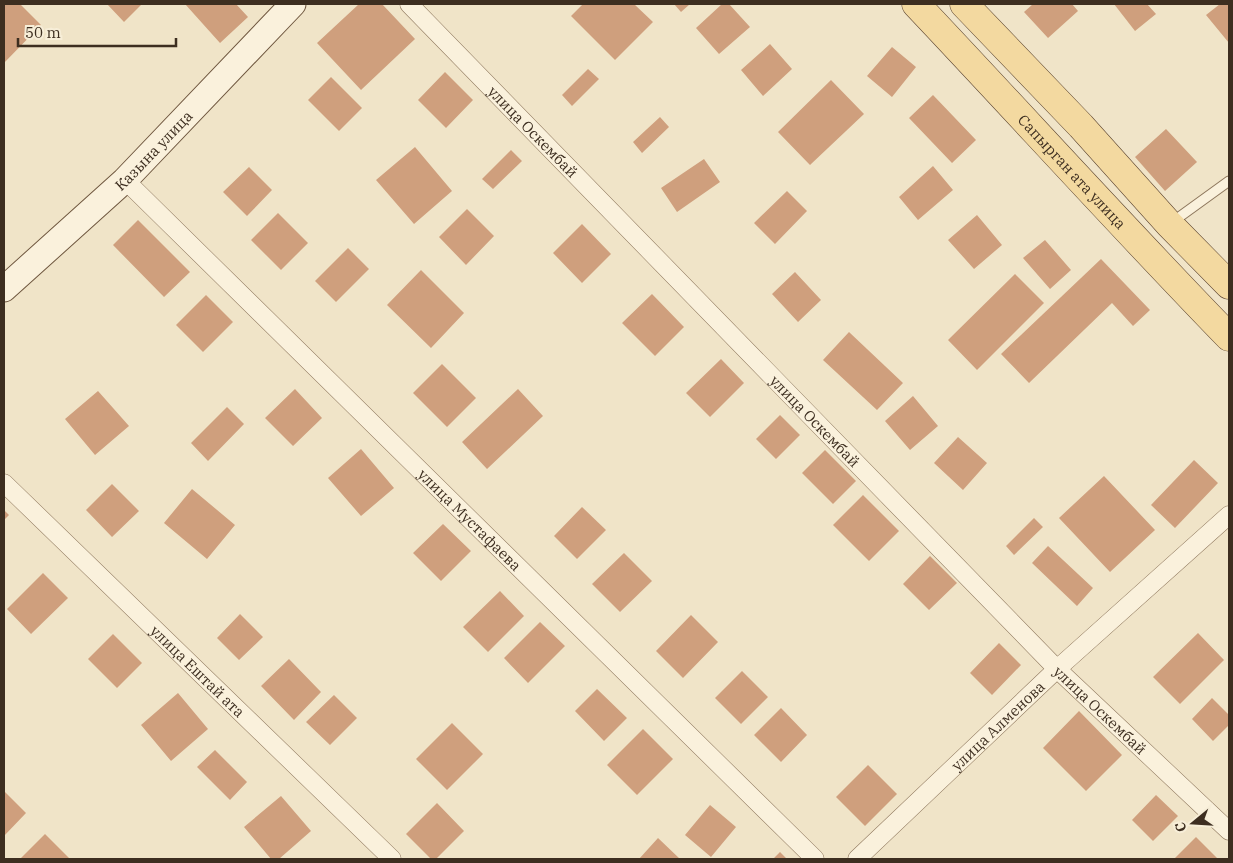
<svg xmlns="http://www.w3.org/2000/svg" width="1233" height="863" font-family="'IBM Plex Serif',serif">
<style>
.building{fill:#cf9f7d}
.lines{fill:none;stroke-linecap:round;stroke-linejoin:round}
.lane-casing{stroke:#8d765c;stroke-width:11}
.street-casing{stroke:#8d765c;stroke-width:19}
.secondary-casing{stroke:#6f573f;stroke-width:27}
.primary-casing{stroke:#5b4430;stroke-width:29}
.lane{stroke:#faf1dc;stroke-width:9}
.street{stroke:#faf1dc;stroke-width:18}
.secondary{stroke:#faf1dc;stroke-width:25}
.primary{stroke:#f3d9a0;stroke-width:28}
.labels{text-anchor:middle;dominant-baseline:central;stroke-width:5;stroke-linejoin:round;paint-order:stroke}
.street-label{font-size:15px;fill:#3d2e20;stroke:#f7eed8}
</style>
<rect width="100%" height="100%" fill="#f0e4c8"/>
<!-- building -->
<path class="building" d="M4 4H20L41 25 4 63Z
M107 4H142L124 22Z
M185 4H236L248 17 220 43Z
M359 4H382L415 39 361 90 317 43Z
M583 4H634L653 22 615 60 571 16Z
M674 4H690L681 12Z
M722 4H729L750 27 719 54 696 28Z
M1033 4H1072L1078 11 1048 38 1024 12Z
M1114 4H1147L1156 14 1135 31Z
M1220 4H1229V43L1206 15Z
M770 44 792 69 763 96 741 70Z
M892 47 916 67 892 97 867 76Z
M588 69 599 79 572 106 562 95Z
M445 72 473 100 446 128 418 100Z
M331 77 362 108 339 131 308 100Z
M831 80 864 114 810 165 778 132Z
M933 95 976 140 952 163 909 118Z
M660 117 669 127 642 153 633 142Z
M1166 129 1197 162 1165 191 1135 157Z
M415 147 452 191 414 224 376 180Z
M511 150 522 161 493 189 482 179Z
M704 159 720 182 677 212 661 188Z
M933 166 953 190 918 220 899 197Z
M249 167 272 190 247 216 223 192Z
M787 191 807 211 775 244 754 223Z
M467 209 494 236 466 265 439 237Z
M278 213 308 243 281 270 251 240Z
M977 215 1002 245 974 269 948 240Z
M138 220 190 272 164 297 113 245Z
M582 224 611 254 582 283 553 253Z
M1045 240 1071 270 1050 289 1023 258Z
M348 248 369 269 336 302 315 281Z
M1101 259 1150 310 1133 326 1112 303 1029 383 1001 354Z
M421 270 464 313 431 348 387 305Z
M795 272 821 300 798 322 772 294Z
M1015 274 1044 303 977 370 948 340Z
M652 294 684 327 655 356 622 323Z
M206 295 233 322 203 352 176 325Z
M849 332 903 383 877 410 823 360Z
M721 359 744 383 710 417 686 393Z
M442 364 476 398 447 427 413 393Z
M295 389 322 418 293 446 265 418Z
M518 389 543 416 487 469 462 442Z
M98 391 129 426 95 455 65 419Z
M913 396 938 426 910 450 885 421Z
M227 407 244 424 208 461 191 443Z
M780 415 800 435 776 459 756 439Z
M958 437 987 463 963 490 934 463Z
M361 449 394 488 361 516 328 478Z
M825 450 856 481 833 504 802 473Z
M1194 460 1218 483 1175 528 1151 505Z
M1104 476 1155 530 1110 572 1059 518Z
M112 484 139 511 112 537 86 510Z
M192 489 235 525 207 559 164 523Z
M863 495 899 531 869 561 833 525Z
M582 507 606 530 577 559 554 536Z
M4 510 9 515 4 520Z
M1034 518 1043 527 1014 555 1006 546Z
M443 524 471 551 441 581 413 553Z
M1048 546 1093 588 1077 606 1032 563Z
M624 553 652 581 620 612 592 584Z
M930 556 957 583 929 610 903 584Z
M43 573 68 598 31 634 7 609Z
M500 591 524 616 488 652 463 627Z
M240 614 263 637 239 660 217 638Z
M691 615 718 642 683 678 656 651Z
M540 622 565 646 528 683 504 658Z
M1198 633 1224 660 1180 704 1153 677Z
M113 634 142 663 117 688 88 659Z
M999 643 1021 665 992 695 970 673Z
M289 659 321 692 294 720 261 686Z
M742 671 768 697 741 724 715 698Z
M597 689 627 718 604 741 575 711Z
M178 693 208 729 171 761 141 725Z
M334 695 357 718 330 745 306 722Z
M1212 698 1229 715V725L1213 741 1192 719Z
M781 708 807 735 781 762 754 735Z
M1079 711 1122 755 1086 791 1043 748Z
M452 723 483 754 447 790 416 759Z
M643 729 673 759 637 795 607 765Z
M215 750 247 782 230 800 197 767Z
M868 765 897 794 865 826 836 797Z
M4 791 26 813 4 836Z
M1156 795 1178 816 1153 841 1132 820Z
M281 796 311 831 279 859H271L244 827Z
M437 803 464 831 436 859H431L406 834Z
M710 805 736 827 711 857 685 835Z
M45 834 70 859H20Z
M1196 837 1218 859H1174Z
M658 838 680 859H639Z
M780 852 787 859H773Z"/>
<g class="lines">
<!-- lane casing -->
<g class="lane-casing">
<path id="lane" d="M1171 223 1229 181"/>
</g>
<!-- street casing -->
<g class="street-casing">
<g id="street">
<path id="s1" d="M409 4 1057 669 1229 831"/>
<path id="s2" d="M125 180 815 859"/>
<path id="s3" d="M4 483 392 859"/>
<path id="s4" d="M857 859 1057 669 1229 515"/>
</g>
</g>
<!-- secondary casing -->
<g class="secondary-casing">
<g id="secondary">
<path id="s5" d="M4 289 125 180 293 4"/>
</g>
</g>
<!-- primary casing -->
<g class="primary-casing">
<g id="primary">
<path id="s6" d="M916 4C1021 115 1123 228 1229 337"/>
<path d="M964 4 1081 126 1169 224 1229 285"/>
</g>
</g>
<!-- lane -->
<use href="#lane" class="lane"/>
<!-- street -->
<use href="#street" class="street"/>
<!-- secondary -->
<use href="#secondary" class="secondary"/>
<!-- primary -->
<use href="#primary" class="primary"/>
</g>
<g class="labels">
<!-- street labels -->
<g class="street-label">
<text stroke="none"><textPath href="#s1" startOffset="178">улица Оскембай</textPath></text>
<text stroke="none"><textPath href="#s5" startOffset="204">Казына улица</textPath></text>
<text stroke="none"><textPath href="#s6" startOffset="229">Сапырган ата улица</textPath></text>
<text stroke="none"><textPath href="#s1" startOffset="582">улица Оскембай</textPath></text>
<text stroke="none"><textPath href="#s2" startOffset="484">улица Мустафаева</textPath></text>
<text stroke="none"><textPath href="#s3" startOffset="270">улица Ештай ата</textPath></text>
<text stroke="none"><textPath href="#s1" startOffset="988">улица Оскембай</textPath></text>
<text stroke="none"><textPath href="#s4" startOffset="194">улица Алменова</textPath></text>
</g>
</g>
<!-- border -->
<rect width="1233" height="863" fill="none" stroke="#3d2e20" stroke-width="10"/>
<!-- north arrow -->
<g transform="translate(1193 823) rotate(252)" stroke="#f7eed8" stroke-width="4" paint-order="stroke">
<path d="M0-4L9 19L0 12L-9 19Z" fill="#3d2e20"/>
<text y="-8" font-size="14" font-weight="bold" text-anchor="middle" fill="#3d2e20">С</text>
</g>
<!-- scale -->
<path d="M18 38v8h158v-8" fill="none" stroke="#3d2e20" stroke-width="2.5"/>
<text x="25" y="38" font-size="15" fill="#3d2e20" stroke="#f7eed8" stroke-width="4" paint-order="stroke">50 m</text>
</svg>
